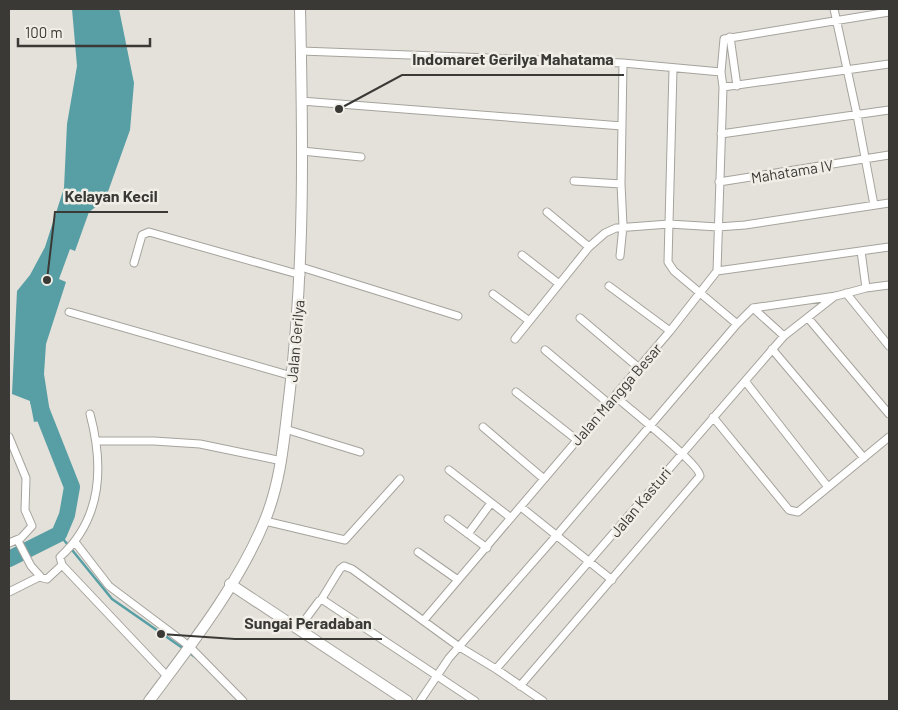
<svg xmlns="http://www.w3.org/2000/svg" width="898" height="710" font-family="Barlow,sans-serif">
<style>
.water{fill:#579ea5}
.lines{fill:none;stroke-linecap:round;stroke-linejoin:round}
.stream{stroke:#579ea5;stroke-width:2.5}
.river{stroke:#579ea5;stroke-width:16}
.street-casing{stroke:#a6a39d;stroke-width:9}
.secondary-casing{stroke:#a6a39d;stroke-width:12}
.street{stroke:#fff;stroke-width:7}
.secondary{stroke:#fff;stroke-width:10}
.labels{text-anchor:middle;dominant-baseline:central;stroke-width:5;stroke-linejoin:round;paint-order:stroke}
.street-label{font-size:15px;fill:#3a3936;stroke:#f1eee7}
.leader{fill:none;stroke:#3a3936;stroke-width:2}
.callout-dot{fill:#3a3936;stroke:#f1eee7;stroke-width:2}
.callout-label{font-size:16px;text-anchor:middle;font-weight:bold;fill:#3a3936;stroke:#f1eee7;stroke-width:5;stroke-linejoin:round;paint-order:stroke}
</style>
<rect width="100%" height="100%" fill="#e4e1da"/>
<!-- water -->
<path class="water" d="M72 9H119L134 83 130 130 105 200 89 212 75 251 70 249 59 279 66 282 46 344 44 374 51 419 34 422 30 401 12 394 17 291 30 275 45 247 64 188 67 124 77 66Z"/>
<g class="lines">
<!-- stream -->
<path class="stream" d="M59 534 112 599 184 649
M188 652 198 659"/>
<!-- river -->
<path class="river" d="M9 559 59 534 67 515 72 487 38 401"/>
<!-- street casing -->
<g class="street-casing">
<path id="street" d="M834 9 857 115 874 205
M730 37 737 86
M301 51 623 63 721 72
M673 69 668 262 674 271 737 324
M723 87 889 64
M301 101 622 126
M721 134 889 110
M302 151 361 157
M574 181 621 184
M719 182 889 155
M547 212 589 247
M522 255 558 283
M620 256 623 226 621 184 623 63
M134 263 142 235 149 232 301 275
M301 267 458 316
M717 271 889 247
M609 286 670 331
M866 288 889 285
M846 293 889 346
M493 294 528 320
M753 308 784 336 835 296
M69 312 292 376
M580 318 639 368
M808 318 889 414
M515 339 589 247 605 233 616 228 669 224 718 227 745 225 889 203
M772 349 864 458
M545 350 608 403
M745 381 828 487
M516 392 577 440
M713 417 789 510 798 512 889 437
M483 427 544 479
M285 429 360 452
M9 437 26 478 25 510 32 526 21 538 9 543
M98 441H154L200 444 282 461
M449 470 511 518
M521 507 612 580
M448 519 487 548
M265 521 345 540 400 479
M468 534 491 503
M18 541 31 566 40 576
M75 542 109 586 189 646 243 701
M418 552 458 580
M62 565 167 676
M9 592 39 577 47 579 62 565 60 557C102 519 104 466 90 414
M321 600 340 569 344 566 352 569 458 646 496 669 543 701
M424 620 670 331 717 271 723 87 721 72 724 39 889 12
M299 628 319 601 323 600 475 701
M496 669 784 336
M520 686 700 476C700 464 628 408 615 396
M420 701 449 658 556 536 737 324 753 308 836 296 866 288 861 251"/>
</g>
<!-- secondary casing -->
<g class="secondary-casing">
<path id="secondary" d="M230 584 407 701
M149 701C190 646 239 584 265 520 281 481 284 439 289 398 305 269 303 139 300 9"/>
</g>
<!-- street -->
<use href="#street" class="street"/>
<!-- secondary -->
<use href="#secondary" class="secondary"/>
</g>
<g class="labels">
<!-- street labels -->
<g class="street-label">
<text transform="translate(792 171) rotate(-9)">Mahatama IV</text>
<text transform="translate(295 341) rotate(-85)">Jalan Gerilya</text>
<text transform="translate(616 394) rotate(-49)">Jalan Mangga Besar</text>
<text transform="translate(640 502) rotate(-50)">Jalan Kasturi</text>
</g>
</g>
<!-- callouts -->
<path class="leader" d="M339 109L402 75H624M47 280L55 212H168M161 634L235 639H382"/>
<g class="callout-dot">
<circle cx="339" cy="109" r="5"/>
<circle cx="47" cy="280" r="5"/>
<circle cx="161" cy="634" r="5"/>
</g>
<g class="callout-label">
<text x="513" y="65">Indomaret Gerilya Mahatama</text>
<text x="111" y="202">Kelayan Kecil</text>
<text x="308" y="629">Sungai Peradaban</text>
</g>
<!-- border -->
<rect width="898" height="710" fill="none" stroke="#3a3936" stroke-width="20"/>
<!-- scale -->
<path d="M18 38v8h132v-8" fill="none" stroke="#3a3936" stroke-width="2.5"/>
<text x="25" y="38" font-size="15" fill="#3a3936" stroke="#f1eee7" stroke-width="4" paint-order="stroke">100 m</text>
</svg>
